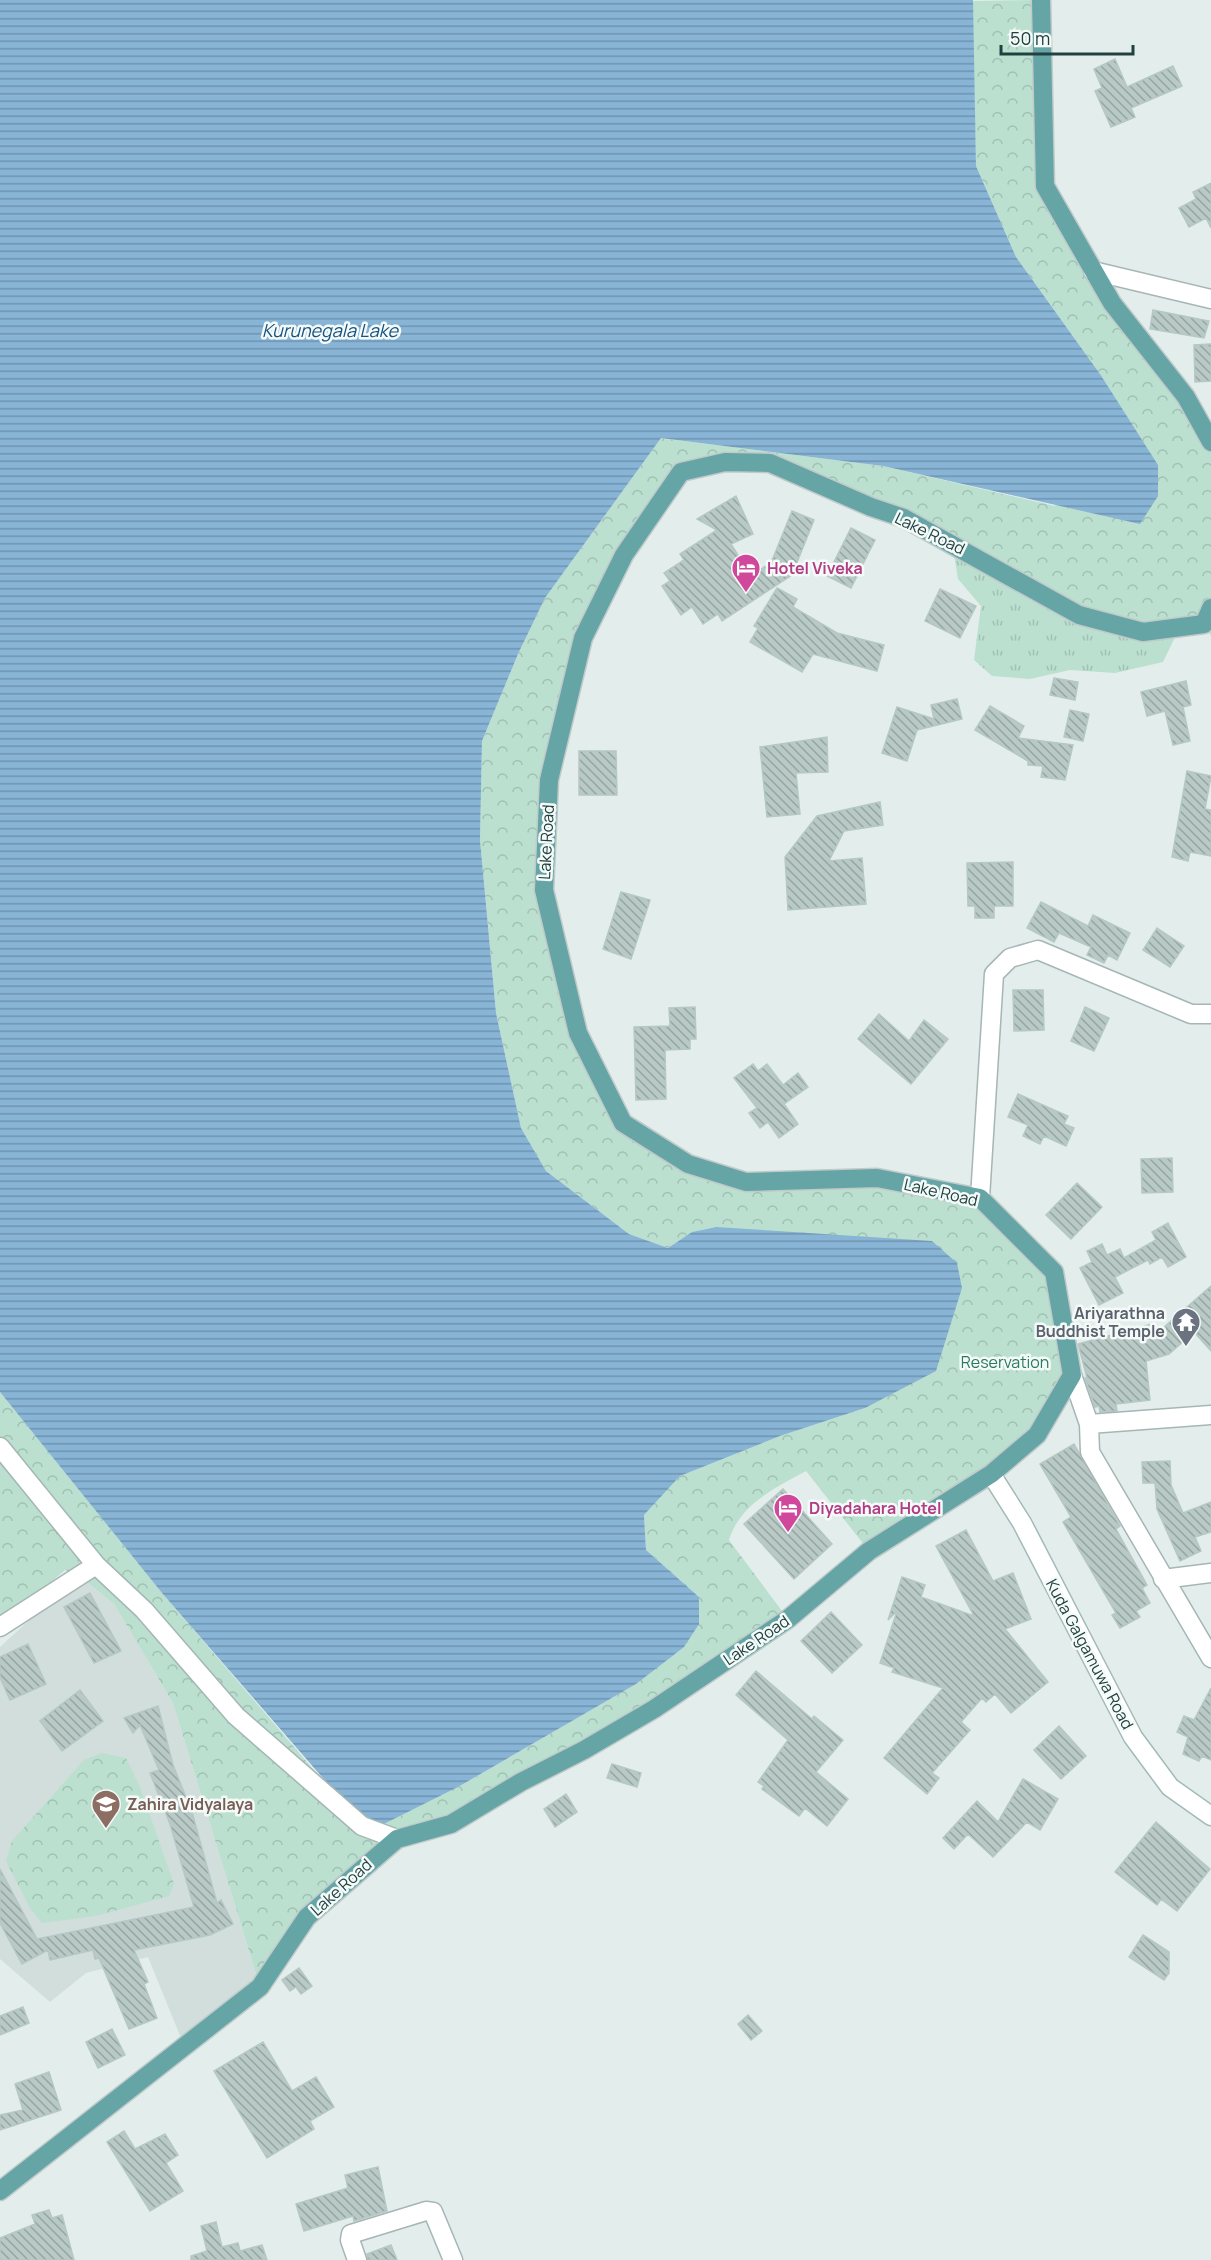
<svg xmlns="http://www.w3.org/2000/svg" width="1211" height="2260" font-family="Manrope,sans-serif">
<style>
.built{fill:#d1dedc}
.grass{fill:url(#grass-tufts)}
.park{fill:url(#park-crowns)}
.water{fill:url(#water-rules)}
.building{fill:url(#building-back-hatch);stroke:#b5c8c5;stroke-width:1.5}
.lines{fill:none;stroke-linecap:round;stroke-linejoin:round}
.street-casing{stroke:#a5b6b5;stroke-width:21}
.secondary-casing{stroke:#a1bab8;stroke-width:21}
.primary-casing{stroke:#c1caca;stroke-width:21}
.street{stroke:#fff;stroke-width:18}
.secondary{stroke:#fff;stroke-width:18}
.primary{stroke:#65a5a6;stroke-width:18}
.labels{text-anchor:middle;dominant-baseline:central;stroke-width:5;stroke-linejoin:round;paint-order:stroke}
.street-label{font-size:16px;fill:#214040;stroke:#f4faf8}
.hotel-label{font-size:16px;font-weight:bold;fill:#b23c85;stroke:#f4faf8;text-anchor:start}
.worship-label{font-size:16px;font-weight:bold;fill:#5b616d;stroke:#f4faf8;text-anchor:end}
.park-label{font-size:16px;fill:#297a5e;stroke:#f4faf8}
.education-label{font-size:16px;font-weight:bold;fill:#785e54;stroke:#f4faf8;text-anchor:start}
.water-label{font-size:18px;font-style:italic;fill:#175280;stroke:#f4faf8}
</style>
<defs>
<pattern id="grass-tufts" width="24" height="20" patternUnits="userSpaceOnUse" patternTransform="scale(1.5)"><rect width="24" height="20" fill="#bbe0cf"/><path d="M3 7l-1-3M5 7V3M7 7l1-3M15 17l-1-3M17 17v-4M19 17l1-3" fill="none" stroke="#a0c1b3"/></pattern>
<pattern id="park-crowns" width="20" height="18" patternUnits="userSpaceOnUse" patternTransform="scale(1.5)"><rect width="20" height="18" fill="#bbe0cf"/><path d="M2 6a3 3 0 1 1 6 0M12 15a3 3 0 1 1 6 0" fill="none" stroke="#a0c1b3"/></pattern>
<pattern id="water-rules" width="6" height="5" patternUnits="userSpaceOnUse" patternTransform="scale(1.5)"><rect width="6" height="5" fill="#88b4d6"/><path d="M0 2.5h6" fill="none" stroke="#6f94af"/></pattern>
<pattern id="building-back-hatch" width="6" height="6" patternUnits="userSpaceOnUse" patternTransform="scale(1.5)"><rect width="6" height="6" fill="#b8c9c6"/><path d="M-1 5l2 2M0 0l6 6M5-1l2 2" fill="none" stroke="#95a5a2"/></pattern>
</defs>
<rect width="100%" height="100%" fill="#e3eeec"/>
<!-- built -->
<path class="built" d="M78 1575 114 1604 173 1703 260 1987 185 2048 148 1957 86 1973 50 2002 0 1959V1647Z"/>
<!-- grass -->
<path class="grass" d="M952 542 1211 608V636L1204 624 1178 631 1163 662 1115 673 1070 670 1030 679 992 676 974 660 981 606 958 579Z"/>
<!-- park -->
<path class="park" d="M1041 0 1045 186 1211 442V608L1204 624 1143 632 1079 615 952 542 770 463 681 472 583 638 549 780 544 889 578 1033 623 1123 746 1182 877 1178 980 1198 1054 1272 1072 1375 1037 1435 869 1551 806 1471C775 1488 740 1504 729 1540L788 1619 521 1782 397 1839 345 1881 260 1987 173 1703 114 1604 78 1575 65 1570 10 1618 0 1616V1392L162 1593 362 1826 396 1838 384 1824 458 1787 636 1684 699 1597 646 1550 644 1515 680 1476 780 1436 865 1408 790 1233 716 1227 692 1232 668 1248 629 1234 546 1171 521 1128 496 1013 480 840 482 741 518 654 545 598 661 438 883 466 1055 506 1100 374 1016 257 976 166 972 1Z
M102 1753 126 1758 140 1787 174 1884 169 1896 96 1916 42 1923 30 1908 6 1861 12 1841 84 1760Z"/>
<!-- water -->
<path class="water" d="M0 0H973L976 166 1016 257 1100 374 1158 465V496L1140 524 883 466 661 438 545 598 518 654 482 741 480 840 496 1013 521 1128 546 1171 629 1234 668 1248 692 1232 716 1227 932 1241 957 1263 962 1288 936 1371 865 1408 780 1436 680 1476 644 1515 646 1550 699 1597V1624L684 1647 636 1684 458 1787 384 1824 361 1816 342 1800 162 1593 0 1392Z"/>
<!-- building -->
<path class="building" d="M1115 59 1127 87 1173 66 1182 86 1131 108 1135 117 1111 127 1095 91 1102 88 1094 69Z
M1211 183V228L1206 218 1189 227 1179 208 1196 199 1193 192Z
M1153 310 1209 321 1204 338 1150 329Z
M1211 344V381L1195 382 1194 345Z
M736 496 753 534 731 544 751 576 767 565 769 568 792 511 814 520 792 575 722 621 718 614 703 624 692 607 681 615 662 586 670 581 664 573 684 560 680 554 717 530 697 519Z
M851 528 875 540 851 588 827 576Z
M777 588 797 599 793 607 837 633 884 645 877 671 813 654 802 672 750 642 758 628 754 626Z
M940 589 976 606 960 638 925 621Z
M1054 678 1078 682 1075 700 1050 695Z
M1186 681 1191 705 1183 707 1190 741 1173 745 1165 711 1147 716 1141 692Z
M957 699 962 719 917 730 907 761 882 753 897 707 934 719 931 705Z
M990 706 1024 726 1018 738 1073 745 1065 780 1041 777 1043 766 1028 765V761L975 730Z
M1070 710 1089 714 1083 741 1064 737Z
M827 737 828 772 796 773 800 814 767 817 760 747Z
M579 751H616L617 795H579Z
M1187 771 1211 776 1205 809 1211 810V856L1190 852 1188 861 1172 857Z
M880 802 883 825 844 831 829 861 862 858 866 904 788 910 785 857 817 816Z
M1013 862V906H994V918H975V906H968L967 863Z
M621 892 650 900 631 959 603 949Z
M1041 902 1088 926 1093 915 1130 933 1117 960 1108 955 1104 963 1087 955 1091 947 1059 933 1054 942 1027 928Z
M1157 928 1184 946 1170 967 1143 950Z
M1013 990H1043L1044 1030 1014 1031Z
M695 1007 696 1039H690V1049L665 1050 666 1099 636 1100 634 1027 670 1026 669 1008Z
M1085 1007 1109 1018 1094 1051 1071 1041Z
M879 1014 909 1041 924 1020 948 1039 911 1084 858 1039Z
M753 1064 758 1071 767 1064 783 1085 798 1073 808 1087 784 1104 798 1124 779 1138 768 1122 760 1128 749 1113 757 1108 734 1078Z
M1018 1094 1068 1116 1064 1124 1074 1128 1066 1146 1044 1136 1040 1144 1023 1136 1028 1125 1008 1117Z
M1172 1158 1173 1192 1142 1193 1141 1159Z
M1077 1183 1102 1207 1071 1239 1046 1215Z
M1168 1223 1186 1257 1168 1267 1162 1257 1150 1264 1148 1260 1115 1277 1123 1293 1099 1305 1080 1268 1092 1262 1087 1251 1102 1244 1107 1255 1120 1249 1124 1258 1156 1240 1152 1232Z
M1211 1286V1351L1194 1332 1169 1354 1146 1361 1150 1400 1116 1404 1117 1411 1100 1412 1099 1406 1095 1407 1085 1378H1087L1078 1344 1152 1324 1155 1335Z
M1074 1444 1120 1526 1116 1529 1147 1585 1142 1588 1150 1603 1136 1611 1140 1617 1120 1628 1112 1615 1116 1613 1063 1522 1071 1517 1040 1464Z
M1170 1461 1171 1485 1183 1513 1211 1502V1532L1195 1537 1201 1551 1180 1561 1157 1509 1155 1483H1143L1142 1462Z
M783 1489 832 1544 794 1579 744 1524Z
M966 1530 993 1581 1013 1573 1031 1619 1005 1629 1048 1682 1011 1713 995 1694 986 1702 982 1698 961 1722 970 1730 932 1773 939 1778 927 1794 884 1758 943 1688 892 1672 894 1668 880 1663 897 1611 888 1620 902 1577 925 1585 921 1597 974 1616 936 1546Z
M90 1593 121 1651 94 1663 64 1607Z
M831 1612 862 1645 832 1673 801 1641Z
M28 1644 46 1684 10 1700 0 1677V1657Z
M756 1671 812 1719 814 1716 843 1740 816 1772 848 1799 827 1826 805 1808 799 1816 762 1789 764 1786 758 1782 788 1740 736 1695Z
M1211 1688V1760L1202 1756 1199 1761 1183 1754 1188 1737 1177 1732 1184 1716 1194 1720Z
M80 1690 103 1721 62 1751 40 1721Z
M158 1706 173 1765 192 1812 217 1903 221 1900 233 1924 210 1935 134 1950 148 1982 144 1984 157 2018 129 2029 99 1958 95 1959 93 1950 50 1960 48 1950 22 1964 0 1923V1869L37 1939 194 1907 170 1824 150 1773 159 1770 140 1725 133 1733 124 1718Z
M1059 1726 1086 1756 1061 1779 1034 1750Z
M612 1764 641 1773 637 1787 607 1778Z
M1023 1779 1058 1799 1040 1830 1027 1822 993 1857 968 1834 954 1849 943 1838 977 1801 998 1822Z
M566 1794 577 1812 555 1827 544 1809Z
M1156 1822 1210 1869 1177 1911 1161 1899 1157 1905 1115 1872Z
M1143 1935 1169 1952V1973L1164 1980 1129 1957Z
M299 1968 312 1986 301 1994 296 1987 290 1991 282 1980Z
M23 2007 29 2023 0 2035V2016Z
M748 2015 762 2031 751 2040 738 2024Z
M112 2029 125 2055 98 2068 86 2042Z
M263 2042 292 2091 316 2077 334 2107 310 2121 314 2129 267 2158 214 2071Z
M49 2072 61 2110 0 2130V2115L23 2110 15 2084Z
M124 2131 135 2149 165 2134 178 2155 166 2163 183 2191 150 2211 107 2142Z
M378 2167 387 2211 354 2221 353 2216 304 2231 296 2204 348 2188 345 2175Z
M49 2210 52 2218 62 2215 74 2260H0V2238L35 2224 32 2215Z
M216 2222 222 2247 238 2243 240 2251 262 2245 267 2260H191V2256L207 2251 201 2226Z
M391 2245 397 2260H368L367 2254Z"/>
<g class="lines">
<!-- street casing -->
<g class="street-casing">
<path id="street" d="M1093 271 1211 299
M980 1198 994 974 1010 958 1038 950 1191 1014H1211
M1072 1375 1089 1424 1211 1415
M1089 1424 1090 1452 1211 1658
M0 1447 96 1565 144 1610 236 1716 362 1826 397 1839
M1163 1579 1211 1573
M0 1627 96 1565
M357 2260 350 2240 351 2234 426 2211 433 2212 453 2260"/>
</g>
<!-- secondary casing -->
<g class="secondary-casing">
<path id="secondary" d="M991 1474 1022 1523 1133 1737 1170 1787 1211 1816"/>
</g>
<!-- primary casing -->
<g class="primary-casing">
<path id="primary" d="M1041 0 1045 186 1112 303 1186 397 1211 442
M0 2191 260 1987 307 1917 397 1839 451 1824 521 1782 584 1750 654 1709 788 1619 869 1551 991 1474 1037 1435 1072 1375 1054 1272 980 1198 877 1178 746 1182 688 1164 623 1123 578 1033 544 890 549 780 583 638 624 555 681 472 725 462 770 463 871 507 904 518 1079 615 1143 632 1204 624 1211 608"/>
</g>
<!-- street -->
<use href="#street" class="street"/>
<!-- secondary -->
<use href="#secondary" class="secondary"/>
<!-- primary -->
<use href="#primary" class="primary"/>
</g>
<!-- icons -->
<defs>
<g id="hotel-pin" transform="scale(1.5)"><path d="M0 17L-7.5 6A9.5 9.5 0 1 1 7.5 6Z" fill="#d1479c" stroke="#f4faf8"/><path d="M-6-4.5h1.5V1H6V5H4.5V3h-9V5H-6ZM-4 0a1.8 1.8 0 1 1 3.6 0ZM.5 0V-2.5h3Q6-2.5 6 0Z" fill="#fff"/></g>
<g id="temple-pin" transform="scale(1.5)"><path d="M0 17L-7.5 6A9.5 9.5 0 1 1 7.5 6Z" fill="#6b7280" stroke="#f4faf8"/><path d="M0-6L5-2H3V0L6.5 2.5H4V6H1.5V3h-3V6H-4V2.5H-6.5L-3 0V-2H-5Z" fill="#fff"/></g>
<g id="school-pin" transform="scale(1.5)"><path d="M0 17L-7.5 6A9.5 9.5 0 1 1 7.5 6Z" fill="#8d6e63" stroke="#f4faf8"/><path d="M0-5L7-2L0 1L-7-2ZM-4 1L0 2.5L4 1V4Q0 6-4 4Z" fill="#fff"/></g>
</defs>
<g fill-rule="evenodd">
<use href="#hotel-pin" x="746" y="568"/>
<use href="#temple-pin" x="1186" y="1322"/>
<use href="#hotel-pin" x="788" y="1508"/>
<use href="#school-pin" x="106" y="1804"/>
</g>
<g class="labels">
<!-- street labels -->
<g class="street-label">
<text transform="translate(930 533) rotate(26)">Lake Road</text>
<text transform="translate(546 842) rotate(-87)">Lake Road</text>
<text transform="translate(941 1192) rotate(13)">Lake Road</text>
<text transform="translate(756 1640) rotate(-34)">Lake Road</text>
<text transform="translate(1090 1654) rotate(62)">Kuda Galgamuwa Road</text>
<text transform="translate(341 1887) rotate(-42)">Lake Road</text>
</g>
<!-- hotel labels -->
<g class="hotel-label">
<text x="767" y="568">Hotel Viveka</text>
<text x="809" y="1508">Diyadahara Hotel</text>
</g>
<!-- worship labels -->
<g class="worship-label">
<text x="1165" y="1313">Ariyarathna<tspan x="1165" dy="18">Buddhist Temple</tspan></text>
</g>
<!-- park labels -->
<g class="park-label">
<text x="1005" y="1362">Reservation</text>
</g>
<!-- education labels -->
<g class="education-label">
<text x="127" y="1804">Zahira Vidyalaya</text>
</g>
<!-- water labels -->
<g class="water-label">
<text x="330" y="330">Kurunegala Lake</text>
</g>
</g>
<!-- scale -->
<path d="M1001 45v9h132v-9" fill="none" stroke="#214040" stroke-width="3"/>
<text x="1010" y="45" font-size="18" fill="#214040" stroke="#f4faf8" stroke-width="4.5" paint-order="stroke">50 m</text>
</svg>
